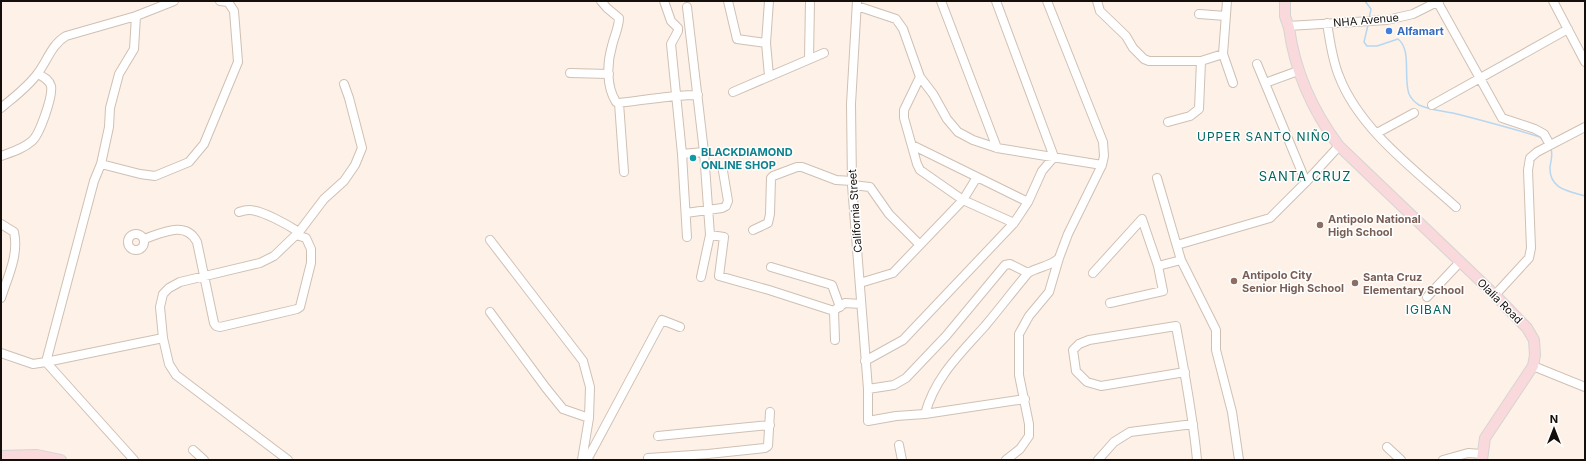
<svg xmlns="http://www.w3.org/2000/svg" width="1586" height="461" font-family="Inter,sans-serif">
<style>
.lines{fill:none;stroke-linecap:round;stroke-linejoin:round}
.stream{stroke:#b6d7f1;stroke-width:1.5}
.minor-casing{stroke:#cfc0b4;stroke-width:10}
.major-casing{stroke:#d5d4d3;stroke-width:12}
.minor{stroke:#fff;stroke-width:8}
.major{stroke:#f9d9dc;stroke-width:10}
.shop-dot{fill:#3f7fe0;stroke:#fff;stroke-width:1.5}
.culture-dot{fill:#0f9aa8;stroke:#fff;stroke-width:1.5}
.education-dot{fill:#8d6e63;stroke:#fff;stroke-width:1.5}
.labels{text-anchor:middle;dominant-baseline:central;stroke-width:3;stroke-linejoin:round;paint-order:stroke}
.street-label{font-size:11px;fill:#140f0b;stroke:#fff}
.shop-label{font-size:11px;font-weight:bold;fill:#366cbe;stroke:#fff;text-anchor:start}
.culture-label{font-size:11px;font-weight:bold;fill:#0d838f;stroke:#fff;text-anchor:start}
.education-label{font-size:11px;font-weight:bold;fill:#785e54;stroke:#fff;text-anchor:start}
.neighbourhood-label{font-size:12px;letter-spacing:1px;fill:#00655e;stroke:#fff}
.quarter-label{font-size:13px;letter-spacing:1px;fill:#00655e;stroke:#fff}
</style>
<rect width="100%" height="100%" fill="#fef1e7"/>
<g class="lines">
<!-- stream -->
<path class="stream" d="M1365 1 1371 9 1369 19
M1368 25 1364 42 1367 46H1377L1398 39C1412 50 1403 77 1409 94 1411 98 1414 102 1419 105 1432 111 1447 111 1461 115 1488 122 1514 129 1540 137L1543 140
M1551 149C1553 154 1551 161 1550 167 1549 189 1568 191 1585 196"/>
<!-- minor casing -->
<g class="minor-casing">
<path id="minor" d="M601 1 607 8 619 18C619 27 614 37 612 46 607 63 606 86 616 102L619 103C645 100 671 95 698 95
M664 1 671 21 678 28V31L671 44 682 154 687 237
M728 1 737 39 766 43
M857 1 851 104 852 185 868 389V421L896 416 925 414 1025 399
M941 1 997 148
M1097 1 1100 11 1126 36 1133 48 1144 59 1149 61H1201L1223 54
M1227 1 1223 54 1233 83
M1437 1 1502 118 1535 129 1544 134 1550 145
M1553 1 1585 62
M857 6 896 19 903 29 920 77 933 94 947 119 958 132 973 140 997 148 1102 165
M1199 14 1226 16
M136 16 134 49 119 74 110 108 109 127 101 164 94 181 46 362 163 338
M1327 23C1330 41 1332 59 1339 76 1359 129 1415 170 1456 207
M1288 26 1387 20 1413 14 1439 1
M809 59 810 1
M1257 64 1306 182
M570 73 609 74
M769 76 766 43 769 1
M920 77 904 110V118L917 164 920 170 963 200 1014 223
M1265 83 1298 71
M733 92 824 53
M619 103 624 172
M1432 105 1568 29
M1 108C14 97 28 87 38 73 47 61 52 44 66 36L136 16 174 1
M1168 122 1190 116 1199 109 1201 61
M1377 133 1414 113
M912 145 1028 202
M682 154 704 152 687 7
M1 156C12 152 23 149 32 141 40 134 53 96 51 86 49 79 43 77 38 74
M101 164 140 174 155 176 189 162 204 144 238 62 234 11 228 2 220 1
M1157 178 1181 260 1216 330V350L1232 412 1239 460
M852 185 870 187 889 214 920 245
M239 212C242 211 246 210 249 210 262 210 288 225 299 232
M686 213 722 208 726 206 728 201 723 171
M1 224 14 232C19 255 8 276 1 298
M753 230 768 223 770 214 771 178 773 176 797 167H802L836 180 852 181
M128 242a8 8 0 1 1 16 0a8 8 0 1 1-16 0Z
M710 235 724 237 719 276 769 290 834 311 835 340
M144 239C162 233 186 220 197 242L214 323 216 326 220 327 297 309 300 307 311 263V249L306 238 296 235
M490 240 583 361 590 387 589 418 582 460
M1177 245 1270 218 1306 182 1339 146
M1158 266 1181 260
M771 267 832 285 840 307
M1093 273 1142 219 1158 266 1163 291 1110 303
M701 277 710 235 704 152
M860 283 893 273 963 200 977 177
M1495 295 1529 258 1531 248 1528 170 1530 158 1537 152 1585 127
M1427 297 1460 262
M836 309 845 303 861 304
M490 312 546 388 563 409 589 418
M1 353 33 364 46 362 134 460
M865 361 903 340 1014 223 1028 202 1042 171 1054 157 996 1
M1533 366 1585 387
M1185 372 1101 386 1087 382 1076 371 1073 350 1079 344 1089 340 1176 326C1184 370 1193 415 1197 460
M868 389 894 385 906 378 946 336 1005 265 1010 264 1028 273
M925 414C935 377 960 354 985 326 1000 308 1013 291 1028 273 1037 267 1052 266 1059 258L1068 234 1102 165 1104 156 1103 142 1047 1
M658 436 770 425
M899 445 902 460
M1387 447 1401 460
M193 450 204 460
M648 458 708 454 765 448 768 446 770 412
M288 460 176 375 169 364 163 338 160 307 163 294 169 288 180 282 260 263 274 256 299 232 324 199 344 181 355 165 362 148 349 98 344 84
M587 460 662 320 680 327
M1006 460 1020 449 1029 436V424L1019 375V334L1029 316 1049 292 1059 258
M1098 460 1114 442 1130 432 1193 424
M1443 460 1468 453 1482 454"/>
</g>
<!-- major casing -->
<g class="major-casing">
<path id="major" d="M1285 1C1285 6 1285 11 1285 16 1286 20 1288 24 1289 28 1295 72 1312 110 1339 146L1495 295 1527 328 1534 340 1535 355 1533 366 1485 438 1482 460
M1 456 37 455 61 460"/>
</g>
<!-- minor -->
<use href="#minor" class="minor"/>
<!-- major -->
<use href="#major" class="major"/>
</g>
<!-- markers -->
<circle class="shop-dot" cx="1389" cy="31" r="4"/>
<circle class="culture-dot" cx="693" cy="158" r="4"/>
<g class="education-dot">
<circle cx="1320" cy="225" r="4"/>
<circle cx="1234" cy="281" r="4"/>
<circle cx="1355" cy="283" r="4"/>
</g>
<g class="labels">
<!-- street labels -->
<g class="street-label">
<text transform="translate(1366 20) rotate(-5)">NHA Avenue</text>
<text transform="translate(855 211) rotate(-94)">California Street</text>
<text transform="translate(1500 301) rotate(45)">Olalia Road</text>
</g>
<!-- shop labels -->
<g class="shop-label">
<text x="1397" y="31">Alfamart</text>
</g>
<!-- culture labels -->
<g class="culture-label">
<text x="701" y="152">BLACKDIAMOND<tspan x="701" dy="13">ONLINE SHOP</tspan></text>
</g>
<!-- education labels -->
<g class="education-label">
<text x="1328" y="219">Antipolo National<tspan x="1328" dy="13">High School</tspan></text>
<text x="1242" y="275">Antipolo City<tspan x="1242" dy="13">Senior High School</tspan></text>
<text x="1363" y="277">Santa Cruz<tspan x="1363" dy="13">Elementary School</tspan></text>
</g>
<!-- neighbourhood labels -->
<g class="neighbourhood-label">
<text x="1264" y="136">UPPER SANTO NIÑO</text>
<text x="1429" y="309">IGIBAN</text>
</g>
<!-- quarter labels -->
<g class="quarter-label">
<text x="1305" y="176">SANTA CRUZ</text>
</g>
</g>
<!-- border -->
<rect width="1586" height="461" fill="none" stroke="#140f0b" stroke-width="4"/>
<!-- north arrow -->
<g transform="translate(1554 429)" stroke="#ffffff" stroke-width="3" paint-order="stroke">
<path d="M0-3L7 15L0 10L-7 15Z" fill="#140f0b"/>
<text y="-6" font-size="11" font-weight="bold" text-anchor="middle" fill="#140f0b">N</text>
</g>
</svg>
